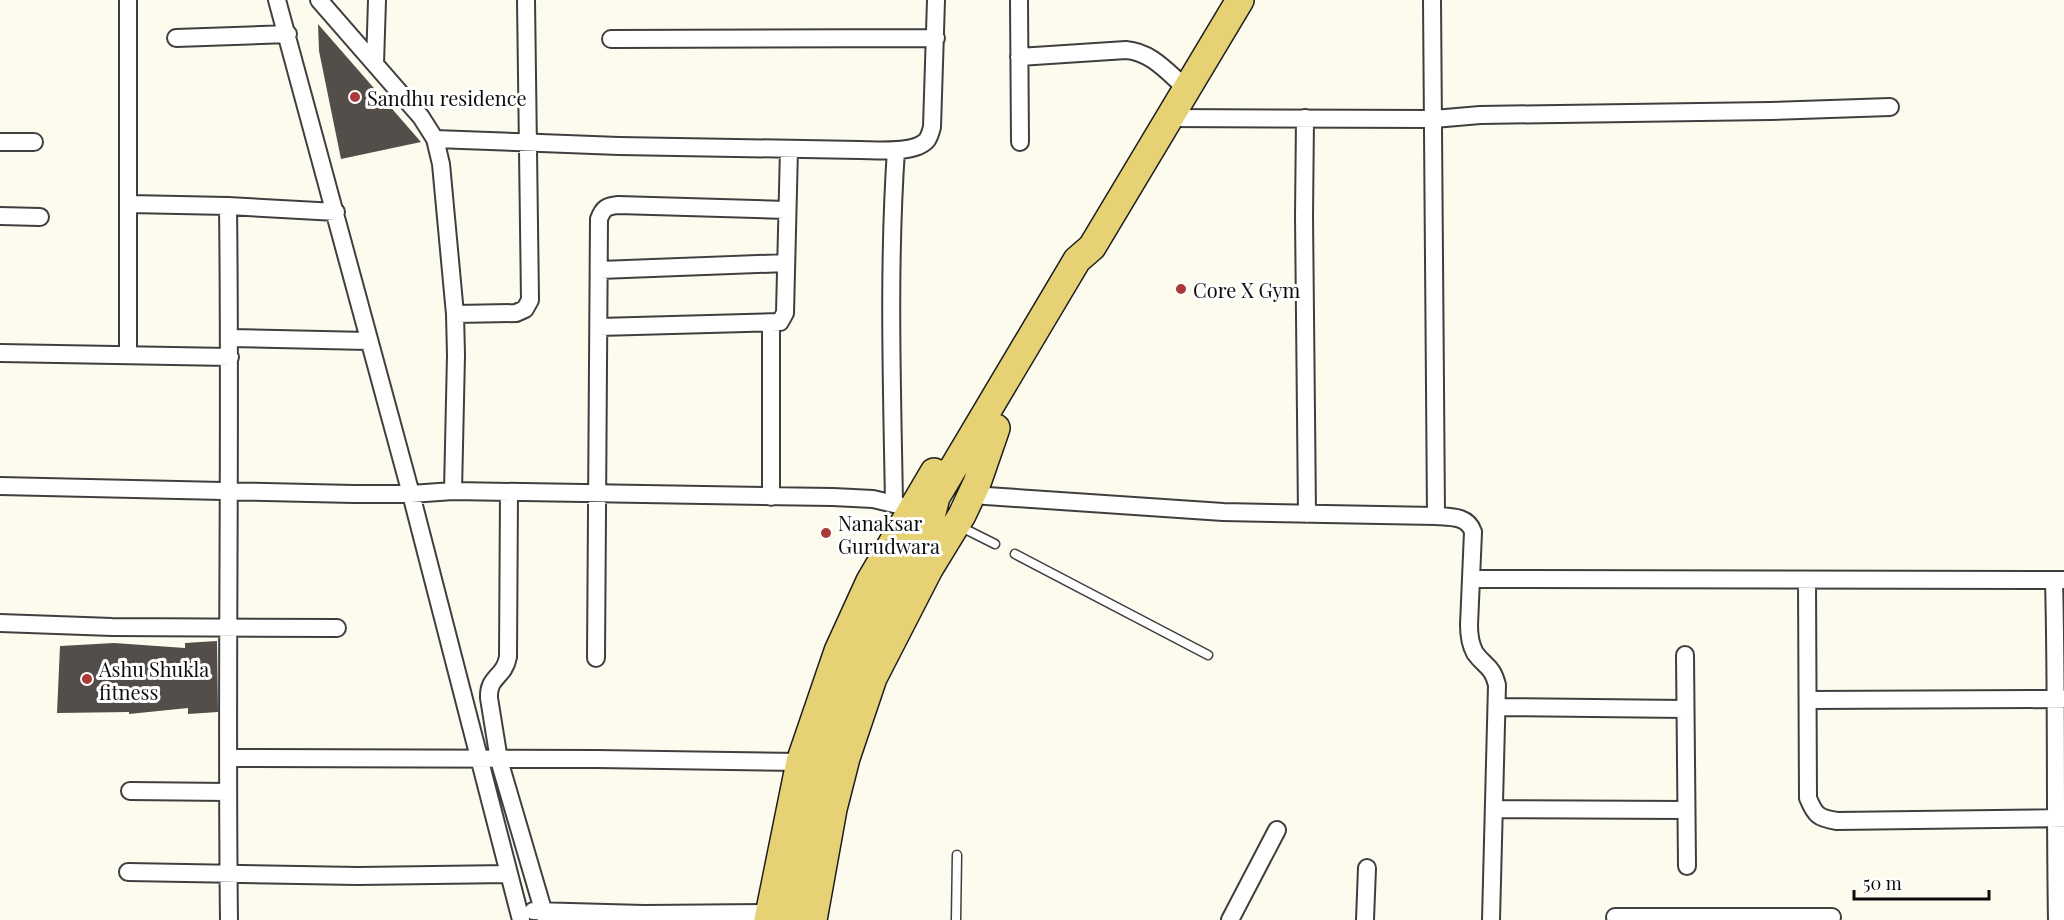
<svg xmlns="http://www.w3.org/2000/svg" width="2064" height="920" font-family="'Playfair Display',serif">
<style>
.building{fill:#544e4a}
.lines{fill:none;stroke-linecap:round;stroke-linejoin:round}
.lane-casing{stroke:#3f3f3f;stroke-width:11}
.street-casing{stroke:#3f3f3f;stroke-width:20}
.primary-casing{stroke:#1d1d1d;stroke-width:30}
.lane{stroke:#fff;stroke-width:8}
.street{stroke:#fff;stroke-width:16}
.primary{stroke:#e6d275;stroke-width:27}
.poi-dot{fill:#aa3937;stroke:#fff;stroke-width:2}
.labels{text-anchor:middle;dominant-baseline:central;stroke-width:6;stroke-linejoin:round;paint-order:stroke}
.poi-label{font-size:20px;fill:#0c0c0c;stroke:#fff;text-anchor:start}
</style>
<rect width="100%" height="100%" fill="#fdfbee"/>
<!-- building -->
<path class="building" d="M318 24 421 142 341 159 319 51Z
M217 641 218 712 188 714V708L129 714V712L57 713 60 646 114 643 185 648V643Z"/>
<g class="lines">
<!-- lane casing -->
<g class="lane-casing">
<path id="lane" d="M959 526 995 544
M1015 554 1208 655
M956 920 957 855"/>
</g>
<!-- street casing -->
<g class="street-casing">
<path id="street" d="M128 0V355
M277 0 411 494 521 920
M319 0 421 117 435 139 441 164 455 314 456 355 453 491
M1019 0 1020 142
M1432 0 1436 516
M176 38 288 34
M611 39 936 38
M1019 57 1126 50C1152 52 1168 73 1187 89
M375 64 377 0
M1169 118 1434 119 1480 115 1770 111 1890 107
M1305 118 1304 216 1307 514
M435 139 619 146 860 150C877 150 915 154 927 140 929 137 931 131 932 127L936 0
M0 142H34
M129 204 228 206
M0 216 40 217
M600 270 786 263
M455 314 516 313 525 309 530 300 526 0
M599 327 780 322 785 313 789 149
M230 338 368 341
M0 353 230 357
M0 486 354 494H411L453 491 833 497 873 499 911 508
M509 492 508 657C504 678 488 676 489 698L499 760 546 920
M972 495 1223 512 1436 516C1451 517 1468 516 1473 532L1469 625C1469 634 1470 644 1475 653 1485 667 1492 665 1497 685L1491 920
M771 497V323
M894 503C892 385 888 268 896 150
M1472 579 2064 580
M2054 580C2057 693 2055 807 2057 920
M1807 581 1808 798C1815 815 1818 818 1837 821L2064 818
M0 623 112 627 337 628
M1685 655 1687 866
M596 658 599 219C603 208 607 206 618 205L786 210
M1808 700 2064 699
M1497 707 1685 709
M228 758 597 759 800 762
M130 791 228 792
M1494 809 1686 810
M128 872 358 876 509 874
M533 911 644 914 769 913
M1615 917H1832
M229 920C226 682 231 444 228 206L336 212
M1230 920 1277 830
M1365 920 1367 868"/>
</g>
<!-- primary casing -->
<g class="primary-casing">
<path id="primary" d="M768 920 800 762 838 651 870 581 934 472
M789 920 796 873 834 725 862 649 890 589 931 517 936 497 1077 260 1092 247 1240 0
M813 920 833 809 846 758 873 678 929 569 962 515 977 483 996 428"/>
</g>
<!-- lane -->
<use href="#lane" class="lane"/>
<!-- street -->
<use href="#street" class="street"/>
<!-- primary -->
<use href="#primary" class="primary"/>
</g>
<!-- markers -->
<g class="poi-dot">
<circle cx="355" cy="97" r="6"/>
<circle cx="1181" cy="289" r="6"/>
<circle cx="826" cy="533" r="6"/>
<circle cx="87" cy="679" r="6"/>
</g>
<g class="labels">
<!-- poi labels -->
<g class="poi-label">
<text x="367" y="97">Sandhu residence</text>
<text x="1193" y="289">Core X Gym</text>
<text x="838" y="522">Nanaksar<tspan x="838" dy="23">Gurudwara</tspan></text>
<text x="99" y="668">Ashu Shukla<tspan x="99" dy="23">fitness</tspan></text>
</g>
</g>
<!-- scale -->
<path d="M1854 890v9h135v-9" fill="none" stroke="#0c0c0c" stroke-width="3"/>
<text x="1863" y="890" font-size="18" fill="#0c0c0c" stroke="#ffffff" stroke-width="4.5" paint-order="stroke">50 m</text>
</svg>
